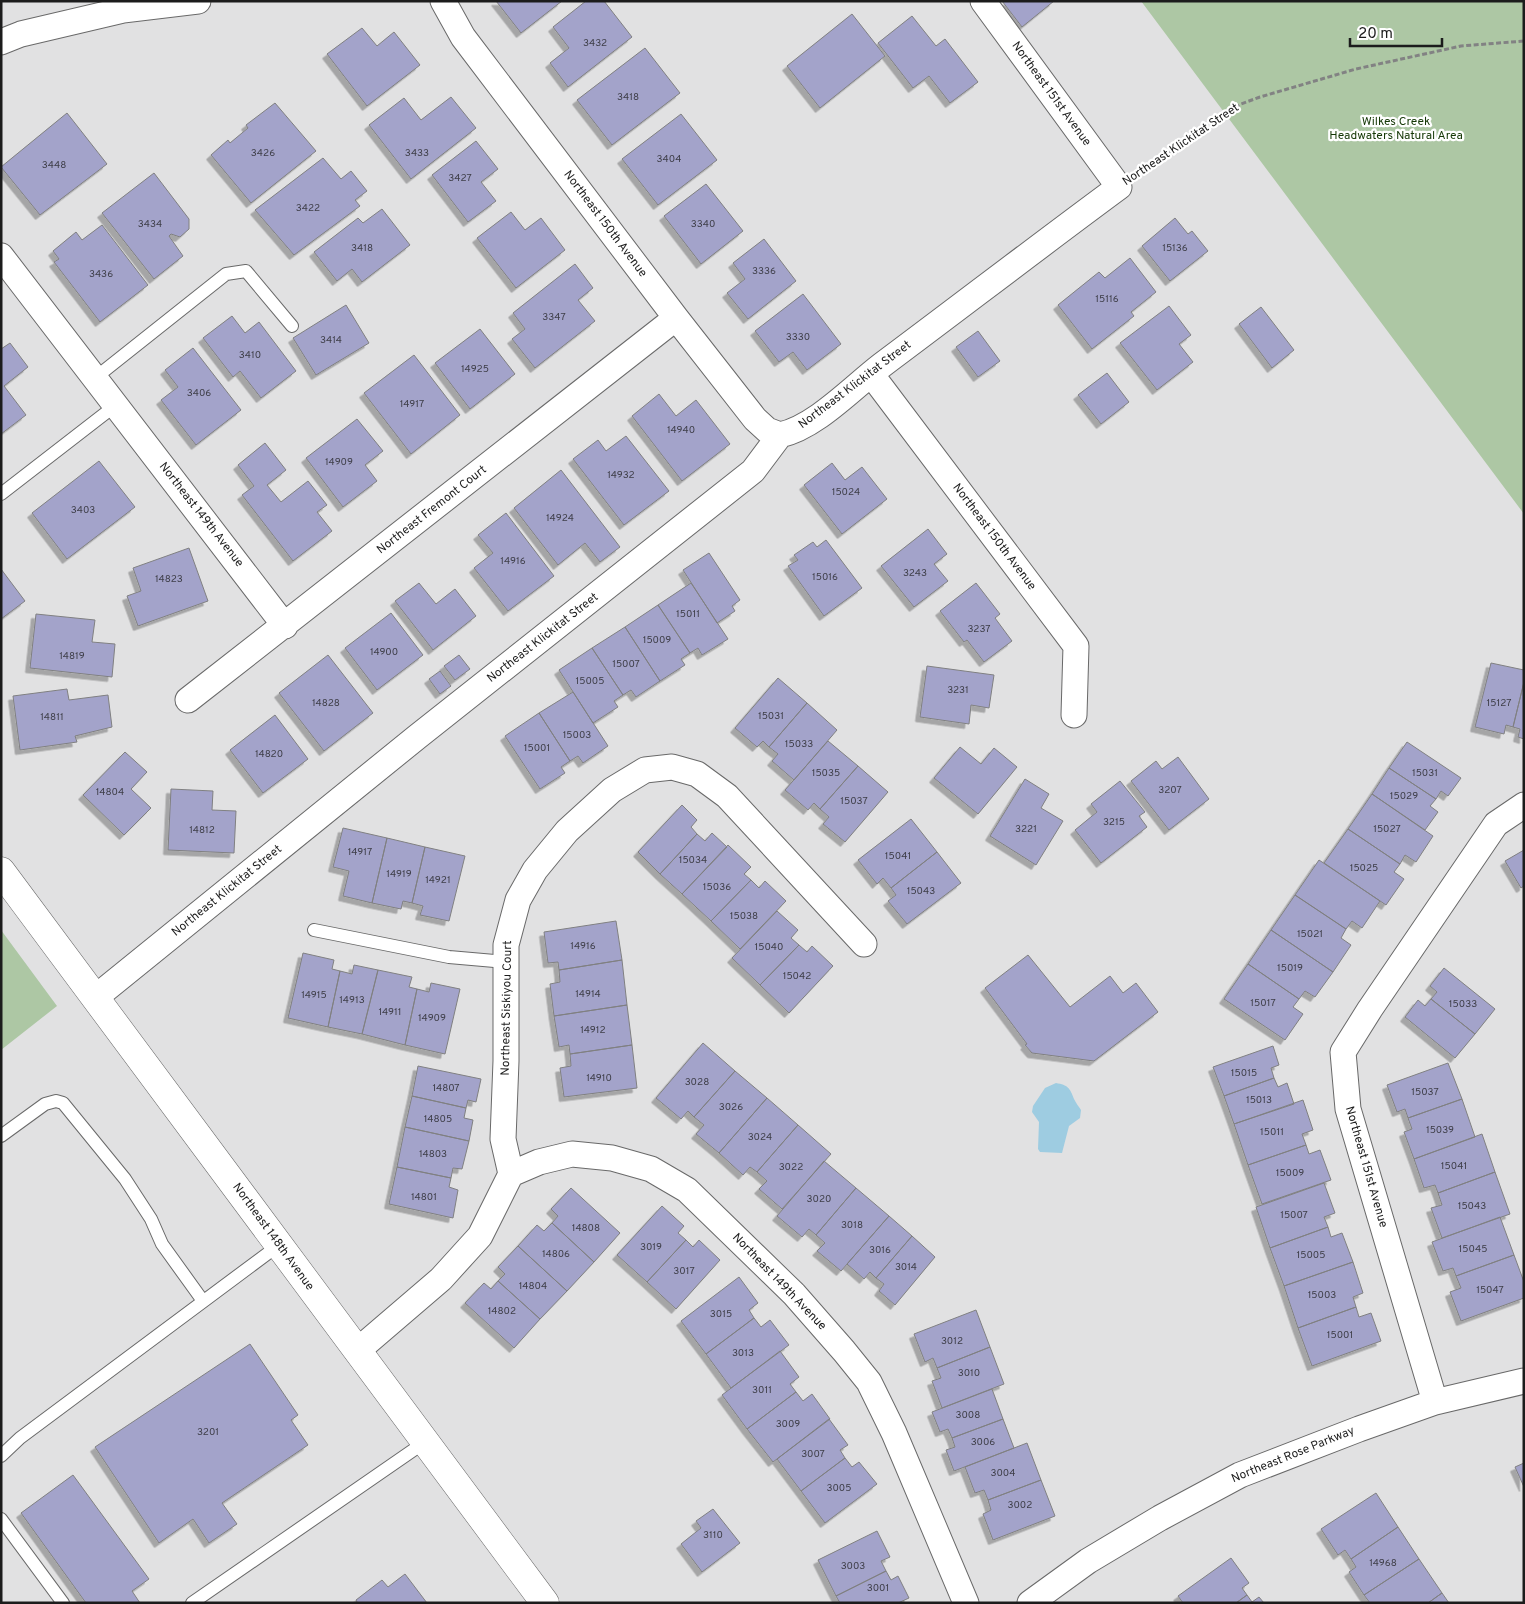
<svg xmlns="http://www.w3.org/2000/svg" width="1525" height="1604" font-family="Overpass,sans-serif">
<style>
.green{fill:#adc7a4}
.water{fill:#9ecce1}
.building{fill:#a3a3ca;stroke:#808081;filter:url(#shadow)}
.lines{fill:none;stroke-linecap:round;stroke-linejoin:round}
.lane-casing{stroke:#696969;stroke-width:14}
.street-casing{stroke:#696969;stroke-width:27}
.secondary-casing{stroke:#696969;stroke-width:29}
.path{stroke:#828283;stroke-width:3;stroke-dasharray:5 2.5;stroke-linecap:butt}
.lane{stroke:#fff;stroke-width:12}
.street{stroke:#fff;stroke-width:25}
.secondary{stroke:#fff;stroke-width:28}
.labels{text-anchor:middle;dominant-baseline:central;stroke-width:4.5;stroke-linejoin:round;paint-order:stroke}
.number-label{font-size:10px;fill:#3e3e48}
.street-label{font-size:12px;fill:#1c1c1c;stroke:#fff}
.park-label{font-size:12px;fill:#153806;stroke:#fff}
</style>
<defs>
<filter id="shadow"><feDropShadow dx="-4.5" dy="4.5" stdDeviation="0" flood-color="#0004"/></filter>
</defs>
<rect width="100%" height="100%" fill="#e1e1e2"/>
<!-- green -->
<path class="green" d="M1141 1H1524V514Z
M1 930 57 1006 1 1050Z"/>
<!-- water -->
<path class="water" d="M1056 1083C1068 1085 1070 1088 1074 1099 1076 1103 1079 1107 1081 1110L1080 1118 1069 1126 1062 1153 1040 1152 1038 1149 1039 1122 1032 1112 1033 1106 1045 1088Z"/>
<!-- building -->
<path class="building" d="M496 1H562L521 33Z
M586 1H604L632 37 568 87 550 63 569 48 553 27Z
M1002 1H1054L1022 27Z
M852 14 885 56 820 108 787 66Z
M912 16 936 46 945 39 978 82 950 103 929 76 913 88 878 43Z
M362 28 377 46 394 32 420 65 367 106 327 54Z
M645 48 680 93 612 145 577 100Z
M451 97 476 128 411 179 369 125 404 98 421 120Z
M275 103 316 151 251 203 211 155 228 140 230 143 248 128 246 125Z
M67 113 107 164 40 215 1 167Z
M681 114 717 160 658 205 622 159Z
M476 141 498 169 481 182 496 201 468 222 432 175Z
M323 158 341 179 351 171 367 191 355 200 360 206 294 255 255 210Z
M154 173 189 219V229L180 237 171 234 169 236 183 256 154 279 102 213Z
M706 184 743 231 701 264 664 216Z
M382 209 410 245 362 282 352 269 337 281 314 252 358 218 363 223Z
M511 212 525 230 541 218 565 250 516 288 477 238Z
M1175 218 1188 234 1192 231 1208 251 1170 281 1142 246Z
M102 225 148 285 100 322 54 262 59 259 53 251 76 232 82 240Z
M764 239 796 281 748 319 727 293 745 279 733 263Z
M1130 258 1156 292 1131 312 1134 316 1092 349 1058 305 1099 272 1105 278Z
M575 264 593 288 578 300 595 321 535 368 512 339 525 329 513 313Z
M803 294 841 344 807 370 793 352 779 362 755 331Z
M346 305 369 343 316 375 293 338Z
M1169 306 1191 335 1179 344 1193 362 1157 390 1120 343Z
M1261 307 1294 350 1272 368 1239 324Z
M232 316 245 333 259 322 296 371 261 398 240 371 233 377 203 338Z
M480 329 515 374 470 409 435 363Z
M978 331 1000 361 978 377 956 347Z
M10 343 28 367 4 386 26 415 1 434V349Z
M193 348 241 410 196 445 161 400 178 387 165 370Z
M414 355 460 415 411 454 364 393Z
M1107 373 1129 402 1101 424 1078 395Z
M659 394 676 416 696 400 730 444 682 481 632 416Z
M357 419 383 451 365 465 377 481 343 507 306 458Z
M626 436 669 491 624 525 573 459 598 440 606 451Z
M265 443 286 470 267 485 281 502 308 481 327 505 317 512 332 531 293 561 242 495 254 486 238 465Z
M99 461 135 507 67 559 32 513Z
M832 463 845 480 862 467 887 499 842 534 804 485Z
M561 470 620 547 600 562 585 543 558 565 514 508Z
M506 513 554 576 508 611 474 568 493 553 478 535Z
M928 529 947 554 934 564 948 581 914 607 881 566Z
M826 540 862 588 824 616 788 566 798 560 794 555 813 542 817 547Z
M189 548 208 601 138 626 127 596 141 591 133 568Z
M709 553 740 600 732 606 735 611 717 623 683 570Z
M1 569 25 601 1 619Z
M419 583 436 604 455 589 476 616 433 650 395 601Z
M691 583 728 639 702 655 698 648 690 653 658 605Z
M976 583 1000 614 995 618 1012 641 984 662 967 640 964 642 940 611Z
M658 605 690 653 681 659 685 665 660 681 625 627Z
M391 613 423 655 377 690 345 648Z
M36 614 95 620 92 642 115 644 112 677 30 668Z
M625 627 660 681 636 697 631 690 623 695 592 648Z
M592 648 623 695 614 701 618 707 593 723 559 670Z
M328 655 373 713 324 751 279 693Z
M459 655 470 669 455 680 444 666Z
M1491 663 1524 670V682L1513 727 1506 725 1504 734 1475 727Z
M927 666 994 675 989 708 971 705 969 724 920 717Z
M440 671 451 686 440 694 429 679Z
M778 678 807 703 769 747 763 741 757 747 735 728Z
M1524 682V739L1518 737 1520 729 1513 727Z
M67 689 69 700 108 695 112 727 75 736 77 742 20 750 13 696Z
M573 692 608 746 583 763 578 756 570 761 539 713Z
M807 703 837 730 794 780 772 761 778 754 769 747Z
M539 713 570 761 561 767 565 773 540 789 505 736Z
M275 715 308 759 263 793 230 750Z
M828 741 858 766 820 809 814 803 808 810 785 790Z
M1407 742 1461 778 1448 796 1441 791 1436 799 1389 768Z
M960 747 981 764 994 748 1017 767 978 814 934 778Z
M125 752 147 772 131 789 151 808 124 835 83 795Z
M1178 757 1209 799 1169 830 1131 781 1156 761 1162 769Z
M858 766 888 792 845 842 823 824 829 817 820 809Z
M1389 768 1436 799 1430 806 1438 812 1425 830 1372 794Z
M1025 779 1049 794 1041 808 1063 821 1036 865 990 836Z
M1120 781 1145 812 1139 816 1147 827 1101 863 1075 830 1097 812 1091 804Z
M171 789 213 791 212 810 236 811 234 853 168 850Z
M1372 794 1433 836 1416 862 1405 855 1400 864 1348 829Z
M682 805 697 820 691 827 697 834 660 874 638 852Z
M911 819 937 852 891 888 883 878 877 884 858 860Z
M343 828 387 838 372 903 343 896 349 871 333 867Z
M1348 829 1400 864 1394 872 1404 879 1386 905 1324 863Z
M712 833 727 847 682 894 660 874 697 834 705 841Z
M387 838 425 847 412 903 403 901 401 909 372 903Z
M728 845 751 867 744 874 751 880 711 921 682 894Z
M425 847 465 856 449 921 420 915 423 906 412 903Z
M1524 850V886L1521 888 1505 861Z
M937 852 961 883 907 924 888 901 896 895 891 888Z
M1319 860 1380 901 1362 928 1352 921 1346 929 1295 895Z
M751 880 759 888 765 881 786 901 740 949 711 921Z
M1295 895 1346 929 1341 938 1351 945 1333 972 1271 930Z
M777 911 798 930 791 938 799 945 760 985 732 958Z
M616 921 622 960 559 970 558 962 548 963 544 932Z
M1271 930 1333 972 1315 997 1305 991 1299 999 1248 964Z
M799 945 807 952 812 946 833 966 789 1013 760 985Z
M303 953 334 960 332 969 340 971 328 1027 288 1018Z
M1028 955 1070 1007 1110 976 1123 993 1136 983 1158 1012 1094 1061 1032 1053 1025 1045 1027 1044 985 988Z
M622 960 627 1005 554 1016 550 984 560 982 559 970Z
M1248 964 1299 999 1293 1007 1303 1014 1285 1040 1224 999Z
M354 965 378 970 362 1034 328 1027 340 971 352 974Z
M1444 968 1495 1009 1475 1034 1431 999 1437 992 1430 986Z
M378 970 412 977 409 987 417 989 405 1045 362 1034Z
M431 983 460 989 445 1054 405 1045 417 989 429 992Z
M1431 999 1475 1034 1455 1058 1405 1017 1418 1000 1425 1006Z
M627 1005 632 1045 570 1054 569 1045 559 1047 554 1016Z
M703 1043 735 1071 694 1117 688 1111 681 1119 656 1098Z
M632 1045 637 1088 564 1097 560 1068 571 1066 570 1054Z
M1273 1046 1279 1065 1271 1068 1274 1078 1224 1096 1213 1067Z
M1448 1063 1462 1099 1408 1118 1405 1109 1397 1112 1387 1085Z
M418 1066 481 1079 476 1102 468 1100 466 1108 412 1096Z
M735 1071 767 1098 719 1153 696 1134 704 1125 694 1117Z
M1274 1078 1278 1087 1287 1083 1294 1104 1234 1124 1224 1096Z
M412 1096 466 1108 464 1118 473 1120 469 1141 405 1127Z
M767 1098 798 1125 757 1172 750 1167 743 1175 719 1153Z
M1462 1099 1475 1137 1414 1159 1404 1132 1412 1129 1408 1118Z
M1303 1100 1313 1130 1302 1134 1306 1145 1248 1165 1234 1124Z
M798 1125 831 1154 782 1209 759 1189 767 1181 757 1172Z
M405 1127 469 1141 462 1169 453 1168 451 1178 397 1167Z
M1482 1134 1495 1172 1438 1193 1435 1185 1424 1188 1414 1159Z
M1306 1145 1309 1154 1320 1150 1331 1180 1262 1204 1248 1165Z
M824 1161 856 1188 816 1235 809 1229 802 1237 777 1216Z
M397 1167 451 1178 449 1187 458 1190 453 1218 389 1204Z
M1495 1172 1510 1214 1442 1238 1431 1208 1442 1205 1438 1193Z
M1324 1183 1335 1213 1324 1217 1328 1227 1270 1248 1256 1207Z
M571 1188 620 1233 594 1262 552 1223 558 1216 551 1209Z
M856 1188 889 1216 841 1271 817 1251 825 1243 816 1235Z
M662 1206 684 1226 678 1233 686 1240 647 1282 617 1255Z
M889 1216 912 1236 876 1278 870 1272 864 1279 847 1264Z
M1500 1217 1514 1255 1456 1276 1453 1268 1443 1271 1432 1242Z
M552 1223 594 1262 567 1291 518 1246 537 1225 544 1231Z
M1328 1227 1331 1237 1342 1233 1353 1262 1284 1286 1270 1248Z
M912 1236 935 1257 895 1305 879 1291 884 1284 876 1278Z
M686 1240 693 1247 699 1240 720 1260 676 1309 647 1282Z
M518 1246 567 1291 540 1319 498 1281 505 1274 498 1267Z
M1514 1255 1524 1282V1298L1461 1321 1450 1292 1461 1288 1456 1276Z
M1353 1262 1363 1293 1353 1297 1356 1307 1298 1328 1284 1286Z
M739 1277 758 1303 749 1310 754 1318 706 1354 681 1321Z
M498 1281 540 1319 514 1348 465 1303 484 1283 491 1289Z
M1356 1307 1359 1317 1371 1313 1381 1341 1312 1366 1298 1328Z
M976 1310 990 1347 937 1368 933 1358 925 1362 914 1334Z
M754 1318 761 1327 770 1320 789 1345 731 1388 706 1354Z
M250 1344 298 1415 291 1420 308 1445 222 1503 237 1524 209 1543 193 1519 159 1543 95 1447Z
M990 1347 1004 1384 942 1408 932 1381 941 1378 937 1368Z
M780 1351 799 1377 790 1384 796 1392 747 1429 722 1395Z
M992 1389 1003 1419 952 1438 948 1429 940 1432 932 1412Z
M796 1392 803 1401 812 1394 830 1419 773 1462 747 1429Z
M829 1419 848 1445 840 1450 845 1458 801 1491 777 1459Z
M1003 1419 1014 1448 954 1471 946 1450 955 1447 952 1438Z
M1027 1443 1041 1480 988 1500 984 1490 975 1493 965 1467Z
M845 1458 852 1467 859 1462 877 1484 825 1523 801 1491Z
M1524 1463V1487L1515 1467Z
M73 1475 149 1579 132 1591 140 1603H86L21 1513Z
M1041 1480 1055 1516 993 1540 983 1514 991 1510 988 1500Z
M1376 1493 1398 1527 1351 1559 1345 1550 1338 1555 1321 1529Z
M713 1509 740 1543 702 1572 681 1544 701 1528 696 1521Z
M1398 1527 1419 1559 1364 1595 1349 1572 1356 1567 1351 1559Z
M877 1531 890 1557 881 1561 886 1571 836 1596 818 1560Z
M1231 1558 1249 1583 1242 1588 1247 1595 1236 1603H1183L1178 1596Z
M1419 1559 1442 1593 1428 1603H1370L1364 1595Z
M886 1571 891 1580 898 1576 909 1598 898 1603H840L836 1596Z
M405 1574 427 1603H356L357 1602 356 1600 382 1580 388 1587Z
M1442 1593 1449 1603H1428Z
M1247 1595 1252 1602 1259 1597 1264 1603H1236Z"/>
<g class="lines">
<!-- lane casing -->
<g class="lane-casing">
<path id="lane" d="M95 378 226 274 246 271 292 326
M1 494 116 405
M314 930 449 957 506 962
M1 1136 45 1104 56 1101 63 1103 125 1179 151 1219 162 1244 203 1301
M1 1456 20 1438 279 1245
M1 1519 63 1603
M192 1603 425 1442"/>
</g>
<!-- street casing -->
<g class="street-casing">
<path id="street" d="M443 1 463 37 676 318 755 419 767 430 780 435
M1 42 21 34 123 10 198 1
M1 256 285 626
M871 374 1076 646 1074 715
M188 700 676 318
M96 997 417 737 753 471 780 435C816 427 852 388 882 365 961 306 1039 246 1119 187L983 1
M511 1174 503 1139 506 1061V945L518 900 535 870 567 831 612 790 645 770 672 767 697 774 727 796 864 944
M511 1174 539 1162 572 1154 612 1158 651 1169 687 1190 794 1294 844 1351 869 1382 894 1433 966 1603
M357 1351 441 1279 480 1236 511 1174
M1435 1402 1348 1109 1343 1052 1370 1009 1496 824 1524 805
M1030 1603 1088 1561 1160 1518 1240 1475 1359 1429 1435 1402 1524 1381"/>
</g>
<!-- secondary casing -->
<g class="secondary-casing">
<path id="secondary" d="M1 871 545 1603"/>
</g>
<!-- path -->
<path class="path" d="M1142 171 1223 115 1241 104 1260 97 1356 69 1461 46 1524 41"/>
<!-- lane -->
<use href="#lane" class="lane"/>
<!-- street -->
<use href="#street" class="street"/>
<!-- secondary -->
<use href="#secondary" class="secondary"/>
</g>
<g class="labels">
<!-- number labels -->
<g class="number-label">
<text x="595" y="43">3432</text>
<text x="628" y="97">3418</text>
<text x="263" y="153">3426</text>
<text x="417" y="153">3433</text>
<text x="669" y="159">3404</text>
<text x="54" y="165">3448</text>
<text x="460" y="178">3427</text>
<text x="308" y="208">3422</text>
<text x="150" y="224">3434</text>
<text x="703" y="224">3340</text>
<text x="362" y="248">3418</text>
<text x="1175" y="248">15136</text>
<text x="764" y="271">3336</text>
<text x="101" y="274">3436</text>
<text x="1107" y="299">15116</text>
<text x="554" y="317">3347</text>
<text x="798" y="337">3330</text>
<text x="331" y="340">3414</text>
<text x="250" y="355">3410</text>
<text x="475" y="369">14925</text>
<text x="199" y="393">3406</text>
<text x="412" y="404">14917</text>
<text x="681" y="430">14940</text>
<text x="339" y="462">14909</text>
<text x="621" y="475">14932</text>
<text x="846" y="492">15024</text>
<text x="83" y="510">3403</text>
<text x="560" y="518">14924</text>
<text x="513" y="561">14916</text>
<text x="915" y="573">3243</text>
<text x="825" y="577">15016</text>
<text x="169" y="579">14823</text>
<text x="688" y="614">15011</text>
<text x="979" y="629">3237</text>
<text x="657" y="640">15009</text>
<text x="384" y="652">14900</text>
<text x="72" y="656">14819</text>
<text x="626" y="664">15007</text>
<text x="590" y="681">15005</text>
<text x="958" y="690">3231</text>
<text x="326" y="703">14828</text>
<text x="1499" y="703">15127</text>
<text x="771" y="716">15031</text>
<text x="52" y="717">14811</text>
<text x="577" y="735">15003</text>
<text x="799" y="744">15033</text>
<text x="537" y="748">15001</text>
<text x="269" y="754">14820</text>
<text x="826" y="773">15035</text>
<text x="1425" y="773">15031</text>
<text x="1170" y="790">3207</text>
<text x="110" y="792">14804</text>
<text x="1404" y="796">15029</text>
<text x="854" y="801">15037</text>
<text x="1114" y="822">3215</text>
<text x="1026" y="829">3221</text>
<text x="1387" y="829">15027</text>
<text x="202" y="830">14812</text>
<text x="360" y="852">14917</text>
<text x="898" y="856">15041</text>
<text x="693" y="860">15034</text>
<text x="1364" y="868">15025</text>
<text x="399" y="874">14919</text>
<text x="438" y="880">14921</text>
<text x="717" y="887">15036</text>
<text x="921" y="891">15043</text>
<text x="744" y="916">15038</text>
<text x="1310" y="934">15021</text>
<text x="583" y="946">14916</text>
<text x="769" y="947">15040</text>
<text x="1290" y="968">15019</text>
<text x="797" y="976">15042</text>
<text x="588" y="994">14914</text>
<text x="314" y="995">14915</text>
<text x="352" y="1000">14913</text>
<text x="1263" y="1003">15017</text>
<text x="1463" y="1004">15033</text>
<text x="390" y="1012">14911</text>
<text x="432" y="1018">14909</text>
<text x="593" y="1030">14912</text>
<text x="1244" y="1073">15015</text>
<text x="599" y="1078">14910</text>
<text x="697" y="1082">3028</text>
<text x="446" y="1088">14807</text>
<text x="1425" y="1092">15037</text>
<text x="1259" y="1100">15013</text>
<text x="731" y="1107">3026</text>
<text x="438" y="1119">14805</text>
<text x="1440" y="1130">15039</text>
<text x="1272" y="1132">15011</text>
<text x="760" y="1137">3024</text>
<text x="433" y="1154">14803</text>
<text x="1454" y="1166">15041</text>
<text x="791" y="1167">3022</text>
<text x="1290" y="1173">15009</text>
<text x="424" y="1197">14801</text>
<text x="819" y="1199">3020</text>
<text x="1472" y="1206">15043</text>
<text x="1294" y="1215">15007</text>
<text x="852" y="1225">3018</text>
<text x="586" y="1228">14808</text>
<text x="651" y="1247">3019</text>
<text x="1473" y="1249">15045</text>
<text x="880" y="1250">3016</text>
<text x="556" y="1254">14806</text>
<text x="1311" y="1255">15005</text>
<text x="906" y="1267">3014</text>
<text x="684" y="1271">3017</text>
<text x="533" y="1286">14804</text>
<text x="1490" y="1290">15047</text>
<text x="1322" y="1295">15003</text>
<text x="502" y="1311">14802</text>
<text x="721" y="1314">3015</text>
<text x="1340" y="1335">15001</text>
<text x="952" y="1341">3012</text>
<text x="743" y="1353">3013</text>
<text x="969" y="1373">3010</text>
<text x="762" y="1390">3011</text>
<text x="968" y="1415">3008</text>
<text x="788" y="1424">3009</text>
<text x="208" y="1432">3201</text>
<text x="983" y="1442">3006</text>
<text x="813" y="1454">3007</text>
<text x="1003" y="1473">3004</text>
<text x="839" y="1488">3005</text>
<text x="1020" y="1505">3002</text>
<text x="713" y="1535">3110</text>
<text x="1383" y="1563">14968</text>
<text x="853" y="1566">3003</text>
<text x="878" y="1588">3001</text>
</g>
<!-- street labels -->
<g class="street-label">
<text transform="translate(1051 94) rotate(54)">Northeast 151st Avenue</text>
<text transform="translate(1181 145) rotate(-34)">Northeast Klickitat Street</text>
<text transform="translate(605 224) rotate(53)">Northeast 150th Avenue</text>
<text transform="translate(855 385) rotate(-37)">Northeast Klickitat Street</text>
<text transform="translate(432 510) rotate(-38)">Northeast Fremont Court</text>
<text transform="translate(201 515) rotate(52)">Northeast 149th Avenue</text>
<text transform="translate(994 537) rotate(53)">Northeast 150th Avenue</text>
<text transform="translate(543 638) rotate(-38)">Northeast Klickitat Street</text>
<text transform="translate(227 891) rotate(-39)">Northeast Klickitat Street</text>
<text transform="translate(507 1008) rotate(-89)">Northeast Siskiyou Court</text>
<text transform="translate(1366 1167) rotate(74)">Northeast 151st Avenue</text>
<text transform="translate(273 1237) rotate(54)">Northeast 148th Avenue</text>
<text transform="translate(779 1282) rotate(46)">Northeast 149th Avenue</text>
<text transform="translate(1293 1455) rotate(-22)">Northeast Rose Parkway</text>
</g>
<!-- park labels -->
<g class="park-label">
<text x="1396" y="122">Wilkes Creek<tspan x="1396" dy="14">Headwaters Natural Area</tspan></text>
</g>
</g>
<!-- border -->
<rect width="1525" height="1604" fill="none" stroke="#1c1c1c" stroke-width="5"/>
<!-- scale -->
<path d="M1350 38v8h92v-8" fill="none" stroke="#1c1c1c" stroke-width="2.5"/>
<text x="1358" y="38" font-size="15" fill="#1c1c1c" stroke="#ffffff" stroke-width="4" paint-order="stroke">20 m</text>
</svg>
